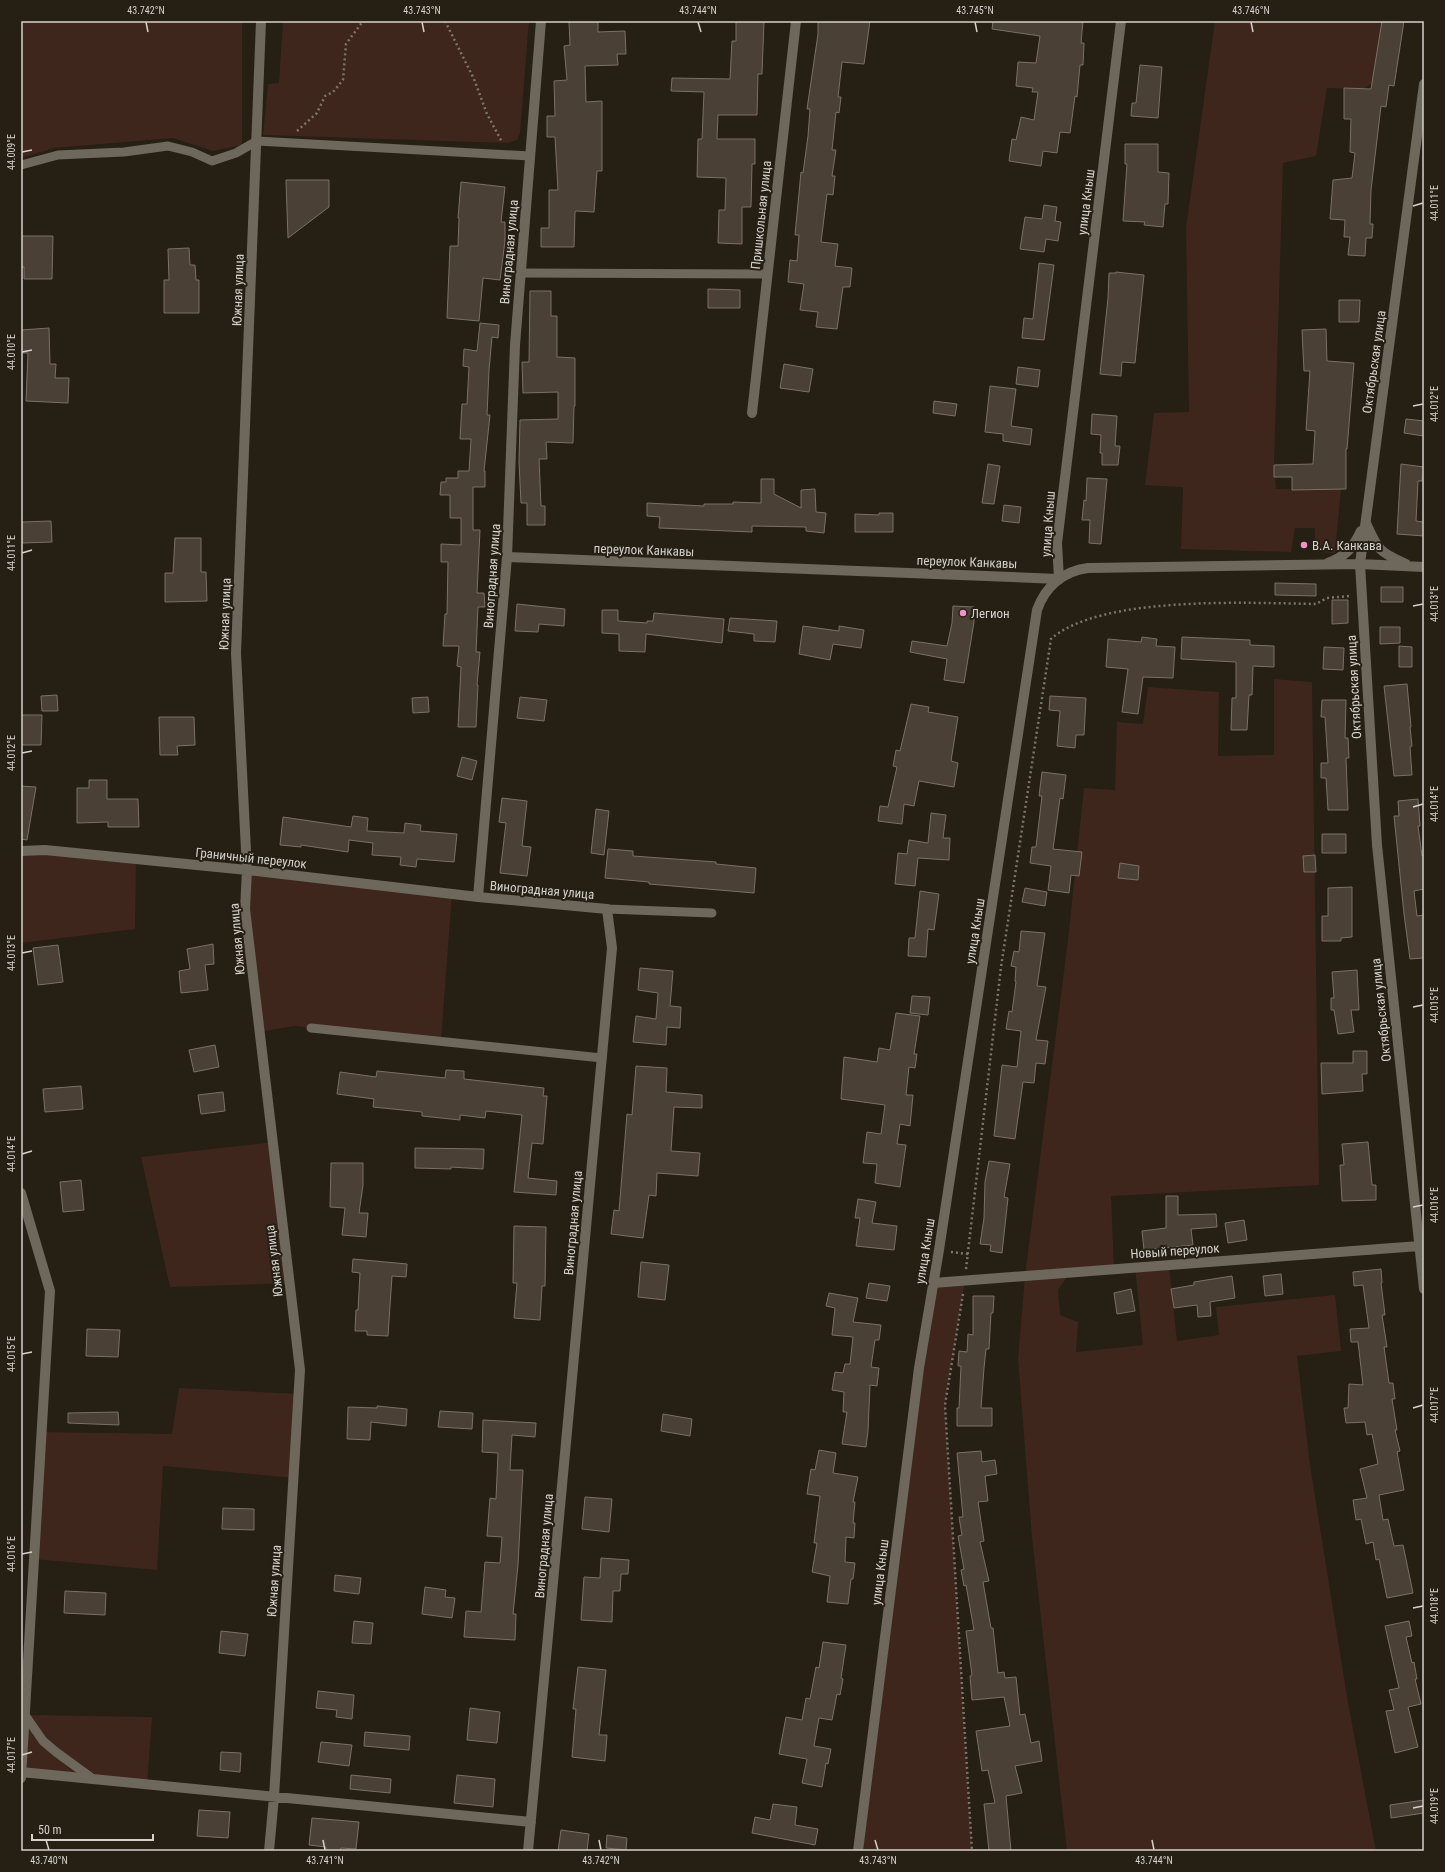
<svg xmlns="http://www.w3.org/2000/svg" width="1445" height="1872" font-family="'Roboto Condensed',sans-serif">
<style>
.green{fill:#3e261c}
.building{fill:#4a4036;stroke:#7b7066}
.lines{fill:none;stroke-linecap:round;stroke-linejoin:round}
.path{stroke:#7b766d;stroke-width:2.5;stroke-dasharray:2 3;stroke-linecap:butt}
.service{stroke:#6e675b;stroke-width:9}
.minor{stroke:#6e675b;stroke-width:10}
.tertiary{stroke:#6e675b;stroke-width:10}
.ticks{fill:none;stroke:#d5d2cb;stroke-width:1.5}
.poi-dot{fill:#f890cb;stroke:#251f14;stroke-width:1.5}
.labels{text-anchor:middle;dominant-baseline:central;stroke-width:4;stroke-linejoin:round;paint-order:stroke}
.street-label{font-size:13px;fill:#d5d2cb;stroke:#251f14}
.poi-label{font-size:13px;fill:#d5d2cb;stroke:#251f14;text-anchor:start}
.neatline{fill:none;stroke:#d5d2cb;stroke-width:1.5}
.ticks-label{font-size:10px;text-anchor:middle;fill:#d5d2cb}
</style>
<rect width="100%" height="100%" fill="#251f14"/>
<!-- green -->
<path class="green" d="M23 21H242V145L213 151 173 138 54 148 21 158V47Z
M283 21H529L520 133 517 140 508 143 263 135 268 84 279 83Z
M1215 21H1382L1372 83 1364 89 1327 88 1316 156 1283 163 1274 465 1276 489H1341L1335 553 1315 552V528H1295L1291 552 1181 549 1183 487 1145 485 1154 413 1189 412 1186 228Z
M1274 679 1312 682 1319 1185 1111 1196 1114 1269 1070 1273 1058 1290 1060 1315 1078 1322 1076 1352 1143 1345 1135 1267 1169 1265 1177 1341 1219 1335 1216 1307 1335 1295 1341 1351 1297 1356 1310 1465 1348 1703 1376 1851H1067L1032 1537 1018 1359 1025 1276 1068 940 1084 788 1115 790 1117 722 1143 724 1148 687 1219 692 1218 756 1274 755Z
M21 851 136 859 135 929 21 943Z
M247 870 452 894 441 1041 294 1026 260 1032 245 909Z
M273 1142 290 1283 170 1287 141 1157Z
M965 1281 945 1405 972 1851H858L933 1283Z
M179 1388 299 1394 294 1478 163 1466 157 1570 34 1559 41 1432 172 1434Z
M25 1715 152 1717 147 1784 21 1772Z"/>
<!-- building -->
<path class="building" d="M569 21H598V32L625 31 626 54H617L618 65 585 66 586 102 602 101V171H597L594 212 576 211 575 212 574 247H541V228H549V190H558L555 137H547V116H555L554 81 567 80 564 46 570 45Z
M736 21H764L762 74H758L757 115H718L717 139H755V164H752L751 207H742V244L718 243 719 210H725L726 178 697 177 698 139H702L704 92 671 91 672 78 730 79 732 41H736Z
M818 21H870L864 64 842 62 838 97H841L839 113 836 112 832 150H836L832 176H835L833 195 827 194 821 242 838 244 835 266 852 268 850 287H843L837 329 816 327 818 312 800 310 804 284 788 282 790 260 797 261 799 235H795L801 172 803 173 808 136 810 109H807L818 34Z
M993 21H1083L1081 43H1084L1083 65H1080L1077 97 1075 96 1070 133 1060 132 1057 153 1043 151 1041 166 1009 161 1012 139 1016 140 1021 117 1034 120 1038 92H1032L1033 88 1016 86 1018 62 1036 63 1040 36 992 29Z
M1382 21H1404L1394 86 1389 85 1386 107 1381 106 1371 190 1370 224H1373L1372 238H1366L1365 256 1348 255 1350 237H1344L1345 220 1330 219 1333 180 1352 178 1355 153 1350 152 1351 119H1344V88L1371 89Z
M1140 65 1162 67 1158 118 1131 116 1132 103H1136Z
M1125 144H1158V172L1169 173 1168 204H1165L1163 227 1144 225 1145 222 1123 221 1127 164H1125Z
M286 180H329V207L288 238Z
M461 182 505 187 501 222H505V241L500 280 483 278 479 321 447 318 450 246H458L459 218H458Z
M1044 205 1057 207 1055 221 1061 222 1058 241 1046 239 1044 252 1020 249 1025 217 1042 219Z
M21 236H53L52 279H24V267H21Z
M189 248 190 265H195L196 280H199V313H164V280H169L168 249Z
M1039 263 1054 265 1044 340 1022 338 1024 318 1033 319Z
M1116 272 1144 275 1135 363 1122 362 1121 376 1100 374 1108 298 1109 273H1116Z
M708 289 740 290V308H708Z
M530 291H551V316H557V357L575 358V406H574L573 443 546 442 547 459H539L541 506H545V525H527V503H521L519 462 520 420 558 419V392L523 393 522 362H529Z
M1339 300H1360L1359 322H1339Z
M480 323 499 325 498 338 492 337 489 370 487 415H490L484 471H485V487H473V530H480L477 593H484L485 607H478L476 652H480L477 685H478L476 727H458L461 667 457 666 459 646H443L445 614H447L448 562H441V544L461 545V518H450V495H440L441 482H446V478H458V471H469L471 439H460L462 404H467L469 367 463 366 464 349 477 351Z
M49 328 50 364H56L55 378H69L68 403 26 401 28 353H21V330Z
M1326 329 1327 361 1354 363 1347 449H1346V489L1292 490V477H1274V465L1313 464 1315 431 1306 430 1310 371H1304L1302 330Z
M784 364 813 369 809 392 780 388Z
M1018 367 1040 370 1038 387 1016 384Z
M990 386 1016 389 1011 426 1032 429 1030 445 1003 441V434L985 432Z
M934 401 957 404 955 416 933 413Z
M1092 414 1117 416 1115 446H1120L1118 465H1102V453H1100L1101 435 1091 434Z
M1406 419 1424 421V436L1404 433Z
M988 464 1000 466 994 504 982 503Z
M1401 464 1424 467 1422 481H1418L1416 521 1424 522V536L1397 534Z
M1087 478 1107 479 1101 544 1089 543 1090 520H1082L1084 500 1086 501Z
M761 479H774V494L801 508V490L815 489 816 512 826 513 824 533 806 531V527L752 526V532L659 528 660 517 647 516V503L704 506V504H733V502L761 503Z
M1004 505 1021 507 1019 523 1002 521Z
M879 513H893V532H855V514L879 515Z
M51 521 52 542 22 543V522Z
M175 538H201V572H206L207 601 165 602V573H173Z
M1275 583 1316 584V596L1275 595Z
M1381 587H1403V602H1381Z
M1332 600H1348V623L1332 624Z
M517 604 565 609 564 626 539 624 538 632 515 631Z
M953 606 974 607V622L964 683 944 680 947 659 910 652 912 641 947 646 952 623Z
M602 610H618V621L647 623V621H653L654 613 724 619 722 643 646 634 645 652 619 651V634L602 633Z
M730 618 777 621 775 642 754 641V634L728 631Z
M803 626 839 631V626L864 630 861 648 833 644 830 660 799 654Z
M1380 627H1400V643L1380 644Z
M1142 637 1157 639 1156 646 1175 647 1173 678 1143 677 1138 714 1122 712 1128 669 1106 667 1108 639 1141 642Z
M1182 637 1250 640V645L1274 646V667L1253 666 1252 695H1249L1247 730H1231L1232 698H1236V662L1181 659Z
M1399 646 1412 647V667H1399Z
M1324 647 1344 648 1343 670 1323 669Z
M1407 684 1411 727H1410L1412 746 1410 747 1412 775 1394 776 1384 686Z
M57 695 58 711H42L41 696Z
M1050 696 1086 698 1084 735H1076L1075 748 1057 746 1060 711 1049 710Z
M428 697 429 712 413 713 412 698Z
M520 697 547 700 544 721 517 718Z
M1322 700H1346L1345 738H1348L1349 758H1346L1348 810H1328L1326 778H1321V763H1328L1325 717H1321Z
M911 704 929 707 928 712 958 717 951 761 958 763 954 787 919 781 914 806 904 804 902 824 878 821 880 806 888 807 897 767 893 766 896 750 900 751Z
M21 715H42L41 745H21Z
M159 717H194L195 745 177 746 178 755H160Z
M462 757 477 761 472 780 457 776Z
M1042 772 1066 775 1063 799 1060 798 1053 849 1082 852 1079 876 1071 875 1069 893 1048 890 1051 866 1030 863 1032 847H1036L1042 796H1039Z
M89 780H107V799H138L139 827H108V822L77 823V788H89Z
M21 786 36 787 27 840 21 839Z
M502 798 527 801 522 846 531 847 527 876 500 873 506 823 499 822Z
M1418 799 1420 826H1418L1422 856 1424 855V889L1414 891 1417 916 1424 915V958L1410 959 1404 914 1394 816H1399L1398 801Z
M596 809 609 811 604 855 591 853Z
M931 813 946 815 943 838H950L949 860 918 858 915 886 895 884 898 853 907 854 909 840 928 843Z
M353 816 368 818 367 831 404 833 405 823 421 825 420 831 457 834 454 862 417 859 416 867 400 865 401 857 372 855 373 843 349 840 348 852 301 845V847L280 845 283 817 351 827Z
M1322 834H1346V853H1322Z
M608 849 633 851V856L716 862V864L756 868 754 893 649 884V882L605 878Z
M1315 855 1316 872H1304L1303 856Z
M1120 863 1139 866 1138 880 1118 878Z
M1352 887V937L1341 938V941H1322V916H1328V888Z
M1025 888 1047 892 1045 906 1022 902Z
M920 891 939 894 934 930 928 929 926 957 908 956 909 938H915Z
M1021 931 1045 933 1037 986 1046 987 1036 1040 1048 1041 1045 1064 1036 1063 1034 1083 1023 1082 1015 1139 994 1136 1002 1065 1017 1067 1021 1031 1006 1029 1009 1011 1012 1012 1016 982 1015 981 1016 967 1011 966 1014 951 1019 952Z
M213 944 214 964 205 965 208 990 181 993 179 971 190 969 187 949Z
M58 945 63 982 38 985 33 948Z
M640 968 673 971 670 1006 681 1007 680 1028 667 1027 666 1045 633 1042 636 1016 656 1019 658 993 638 990Z
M1357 970 1359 1010H1351L1354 1032 1338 1034 1334 1010H1331V998H1334L1332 972Z
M912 996 930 997 928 1015 910 1013Z
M896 1013 920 1016 914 1054H917L915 1068 909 1067 906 1095H913L910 1126 900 1124 897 1144 906 1145 900 1187 875 1183 877 1164 863 1163 867 1132 881 1134 885 1105 841 1099 844 1057 877 1062 879 1048 890 1050Z
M215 1045 219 1067 194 1072 189 1050Z
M1353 1051H1367V1074H1362L1363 1091 1322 1094 1321 1063H1353Z
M636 1066 667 1068 666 1092 702 1095V1108L674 1107 671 1151 700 1153 698 1176 657 1173 656 1196 649 1195 643 1238 611 1234 614 1210 619 1211 627 1114 632 1115Z
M446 1070 464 1071V1079L544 1088 543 1096H547L543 1144 532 1143 528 1178 557 1181 556 1195 514 1192 522 1115 486 1111 485 1118 460 1115V1120L422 1116V1112L373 1107 374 1099 337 1094 340 1072 376 1077 377 1071 445 1078Z
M81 1086 83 1109 45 1112 43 1089Z
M223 1092 225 1111 201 1114 198 1095Z
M1368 1142 1372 1185H1376V1200L1342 1201 1340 1165H1344L1342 1144Z
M415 1148 484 1149 483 1169 451 1167V1169L415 1168Z
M989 1161 1010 1164 1004 1197 1008 1198 1002 1253 990 1251 991 1245 980 1244 984 1218 985 1182Z
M331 1163H363V1185L359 1213H368L366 1237 342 1235 345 1208 330 1207Z
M81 1180 84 1210 63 1212 60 1182Z
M1166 1196H1178V1215L1216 1214 1217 1227 1191 1229 1193 1245 1144 1250 1142 1231 1166 1228Z
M858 1199 876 1202 872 1223 897 1226 894 1250 856 1246 860 1218H855Z
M1244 1220 1247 1240 1228 1243 1225 1223Z
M514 1226 546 1227 545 1286H542L540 1320 514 1318 517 1283H513Z
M353 1259 407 1264 406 1277 392 1276 388 1336 367 1335V1331H355L356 1310H358L360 1273 352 1272Z
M641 1262 669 1265 665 1300 638 1297Z
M1381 1269 1382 1283H1381L1385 1315H1382L1387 1347H1384L1389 1383H1393L1395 1399H1392L1397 1430H1395L1400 1451 1397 1452 1404 1490 1379 1495 1383 1520 1388 1519 1394 1546 1403 1545 1413 1593 1387 1598 1379 1559 1376 1560 1373 1542 1366 1544 1361 1519 1356 1520 1353 1500 1367 1498 1360 1469 1378 1464 1372 1434 1367 1435 1365 1422 1346 1423 1344 1408H1348L1349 1384 1363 1385 1358 1342H1351L1350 1329 1369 1328 1363 1285 1354 1286 1353 1272Z
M1281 1274 1283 1294 1265 1296 1263 1276Z
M1232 1276 1235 1298 1210 1302 1211 1316 1198 1317 1197 1305 1174 1308 1171 1289 1194 1285V1282Z
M869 1283 890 1286 887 1301 866 1298Z
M1131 1289 1135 1311 1117 1314 1114 1293Z
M829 1293 858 1298 853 1322 881 1325 879 1340H875L871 1367 879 1368 877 1386 870 1385 868 1431 866 1447 842 1444 847 1412H843L844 1392 832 1390 835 1372 843 1373 845 1364H850L853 1337 832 1335 835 1308 826 1306Z
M973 1296H994L993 1313H991L989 1349H986L984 1368 981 1408H992V1426H957V1408H959L961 1366H958L959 1351 967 1352 968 1334 973 1335Z
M87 1329 120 1330 118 1357 86 1356Z
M377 1406 407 1409 406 1426 371 1422 370 1440 347 1439 348 1407 377 1408Z
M440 1411 473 1413 472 1429 438 1427Z
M118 1412 119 1425 68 1423V1413Z
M663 1414 692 1419 690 1436 661 1431Z
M483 1420 536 1423 535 1437 512 1435 510 1470H523L518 1565 513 1614H516L515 1640 464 1637 466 1611 481 1612 485 1562 500 1563 502 1537 487 1536 490 1498 496 1499 498 1453 482 1452Z
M819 1450 836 1453 833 1473 858 1477 853 1502H855L853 1523H855L854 1538 846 1537 845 1562 855 1563 853 1579H851L848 1604 827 1602 830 1576 812 1572 817 1543H814L820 1496 807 1494 811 1469 815 1470Z
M981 1451 982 1462 995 1460 997 1474 985 1476 988 1501 978 1502 984 1541 980 1542 989 1581 983 1582 991 1628H993L998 1673 1004 1672 1005 1678 1016 1677 1020 1715 1025 1714 1031 1743 1039 1741 1042 1761 1015 1766 1022 1793 1006 1796 1011 1851H989L984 1804 995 1803 988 1770 982 1771 976 1731 1010 1726 1004 1697 972 1700 970 1676 972 1675 966 1631 974 1630 966 1585 964 1586 961 1570 964 1569 958 1536 962 1535 959 1517H963L957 1453Z
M585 1497 612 1499 609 1532 582 1529Z
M223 1508 254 1509V1530L222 1529Z
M601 1558 629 1560 628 1574H621L620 1591H613L612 1622 581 1620 584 1577 600 1578Z
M335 1575 361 1578 359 1594 334 1591Z
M425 1587 446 1590 445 1597 455 1598 452 1618 422 1614Z
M65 1591 106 1593 105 1615 64 1613Z
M354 1621 373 1623 371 1644 352 1643Z
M1409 1621 1412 1636 1406 1637 1412 1663 1414 1662 1417 1679H1415L1421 1704 1408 1707 1418 1747 1395 1753 1386 1711 1394 1710 1389 1690 1399 1688 1385 1626Z
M221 1631 248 1634 245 1656 219 1653Z
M823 1642 846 1645 841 1678 843 1679 840 1695 837 1694 832 1720 819 1718 814 1746 831 1749 828 1764 826 1763 822 1787 802 1783 807 1759 779 1754 786 1717 802 1720 806 1698 810 1699 816 1667 819 1668Z
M578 1667 606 1670 599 1735H607L605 1761 572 1757 576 1709H573Z
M318 1691 354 1695 352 1719 336 1717 337 1710 316 1708Z
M470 1708 500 1712 497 1743 467 1740Z
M365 1732 410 1736 409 1750 364 1746Z
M321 1742 352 1745 349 1766 318 1762Z
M221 1752 241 1753 240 1772 220 1770Z
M351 1775 391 1779 390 1793 350 1789Z
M457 1775 495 1779 493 1807 454 1803Z
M1424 1800V1813L1391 1818 1390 1805Z
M773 1804 797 1807 795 1825 818 1829 815 1845 752 1833 755 1817 770 1820Z
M199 1810 230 1812 228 1838 197 1836Z
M312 1818 359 1822 356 1849 341 1848 340 1851H326V1847L309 1845Z
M561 1830 589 1834 587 1851H558Z
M607 1835 627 1838 626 1850 606 1848Z"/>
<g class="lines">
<!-- path -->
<path class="path" d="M445 21 474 79 487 114 502 142
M297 131 317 113 325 96 333 92 343 80 346 44 363 21
M951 1252 968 1254
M966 1269 1001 967 1051 639C1100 595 1250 603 1316 604L1327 598 1349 596
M963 1294 945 1405 972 1851"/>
<!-- service -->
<path class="service" d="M21 165 58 155 124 152 168 146 192 152 212 161 236 153 257 141 530 156
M521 273 767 274
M607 909 712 913
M311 1028 602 1058
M23 1718 25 1715 43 1741 56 1752 93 1779"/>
<!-- minor -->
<path class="minor" d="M261 21 236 653 247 870 245 909 300 1370 274 1797 269 1851
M752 413 796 21
M507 557 1059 579 1057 543 1121 21
M1360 564 1377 845 1424 1289
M21 851 45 850 247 870 478 897
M21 1193 50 1291 21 1778
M933 1283 1419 1246
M21 1772 531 1822
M528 1851 612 948 607 909 478 897 507 557 515 345 541 21"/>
<!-- tertiary -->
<path class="tertiary" d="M1366 523C1378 550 1379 552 1406 564
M1328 563C1346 556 1353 548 1361 531
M1360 564 1424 84
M858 1851 919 1368 939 1250 1037 610C1045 587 1063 571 1088 568L1360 564 1424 567"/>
</g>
<!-- ticks -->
<path class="ticks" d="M146 22 148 32M422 22 424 32M698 22 701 32M975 22 977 32M1251 22 1253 32M22 152 32 150M1413 206 1423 203M22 352 32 350M1413 406 1423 404M22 553 32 550M1413 606 1423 604M22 753 32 751M1413 807 1423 804M22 953 32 951M1413 1007 1423 1005M22 1154 32 1151M1413 1207 1423 1205M22 1354 32 1352M1413 1408 1423 1405M22 1554 32 1552M1413 1608 1423 1606M22 1755 32 1752M1413 1808 1423 1806M46 1840 49 1850M323 1840 325 1850M599 1840 601 1850M875 1840 878 1850M1152 1840 1154 1850"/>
<!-- markers -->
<g class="poi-dot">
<circle cx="1304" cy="545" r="4"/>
<circle cx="963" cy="613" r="4"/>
</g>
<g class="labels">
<!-- street labels -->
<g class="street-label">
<text transform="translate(1086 202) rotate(-83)">улица Кныш</text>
<text transform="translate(761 215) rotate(-84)">Пришкольная улица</text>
<text transform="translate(509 252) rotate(-85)">Виноградная улица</text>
<text transform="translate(238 290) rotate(-88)">Южная улица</text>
<text transform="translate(1374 362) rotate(-82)">Октябрьская улица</text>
<text transform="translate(1048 524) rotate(-86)">улица Кныш</text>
<text transform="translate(644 550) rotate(2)">переулок Канкавы</text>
<text transform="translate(967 562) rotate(2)">переулок Канкавы</text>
<text transform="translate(492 576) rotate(-86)">Виноградная улица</text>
<text transform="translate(225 614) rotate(-88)">Южная улица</text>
<text transform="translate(1354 687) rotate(-93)">Октябрьская улица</text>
<text transform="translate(251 858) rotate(6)">Граничный переулок</text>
<text transform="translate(542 890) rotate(5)">Виноградная улица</text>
<text transform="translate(975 931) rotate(-81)">улица Кныш</text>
<text transform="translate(237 939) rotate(-95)">Южная улица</text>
<text transform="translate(1381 1010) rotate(-96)">Октябрьская улица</text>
<text transform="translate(573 1223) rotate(-85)">Виноградная улица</text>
<text transform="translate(925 1251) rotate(-81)">улица Кныш</text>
<text transform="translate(1175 1251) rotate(-4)">Новый переулок</text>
<text transform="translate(274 1261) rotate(-97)">Южная улица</text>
<text transform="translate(544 1546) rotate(-85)">Виноградная улица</text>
<text transform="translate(880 1572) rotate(-83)">улица Кныш</text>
<text transform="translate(274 1581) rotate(-86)">Южная улица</text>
</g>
<!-- poi labels -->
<g class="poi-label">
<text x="1312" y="545">В.А. Канкава</text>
<text x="971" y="613">Легион</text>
</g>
</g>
<!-- border -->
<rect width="1445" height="1872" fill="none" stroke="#251f14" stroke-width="44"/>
<!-- scale -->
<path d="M32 1834v6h121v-6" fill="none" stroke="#d5d2cb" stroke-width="2"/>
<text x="38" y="1834" font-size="12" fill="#d5d2cb" stroke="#251f14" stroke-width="3" paint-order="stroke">50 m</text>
<rect x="22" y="22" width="1401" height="1828" class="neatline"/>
<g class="ticks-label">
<text x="146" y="14">43.742°N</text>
<text x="422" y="14">43.743°N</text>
<text x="698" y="14">43.744°N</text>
<text x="975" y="14">43.745°N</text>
<text x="1251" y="14">43.746°N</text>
<text transform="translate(11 152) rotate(-90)" y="4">44.009°E</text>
<text transform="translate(1434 203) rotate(-90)" y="4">44.011°E</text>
<text transform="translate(11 352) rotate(-90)" y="4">44.010°E</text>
<text transform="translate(1434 404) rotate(-90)" y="4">44.012°E</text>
<text transform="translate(11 553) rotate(-90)" y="4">44.011°E</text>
<text transform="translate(1434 604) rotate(-90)" y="4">44.013°E</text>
<text transform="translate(11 753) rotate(-90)" y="4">44.012°E</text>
<text transform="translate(1434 804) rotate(-90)" y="4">44.014°E</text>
<text transform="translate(11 953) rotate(-90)" y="4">44.013°E</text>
<text transform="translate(1434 1005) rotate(-90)" y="4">44.015°E</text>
<text transform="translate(11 1154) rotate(-90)" y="4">44.014°E</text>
<text transform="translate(1434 1205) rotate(-90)" y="4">44.016°E</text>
<text transform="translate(11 1354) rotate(-90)" y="4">44.015°E</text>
<text transform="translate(1434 1405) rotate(-90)" y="4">44.017°E</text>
<text transform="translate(11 1554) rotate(-90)" y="4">44.016°E</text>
<text transform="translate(1434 1606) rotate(-90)" y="4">44.018°E</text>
<text transform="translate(11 1755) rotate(-90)" y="4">44.017°E</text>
<text transform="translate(1434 1806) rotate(-90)" y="4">44.019°E</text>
<text x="49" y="1864">43.740°N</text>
<text x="325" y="1864">43.741°N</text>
<text x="601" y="1864">43.742°N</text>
<text x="878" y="1864">43.743°N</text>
<text x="1154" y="1864">43.744°N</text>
</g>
</svg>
